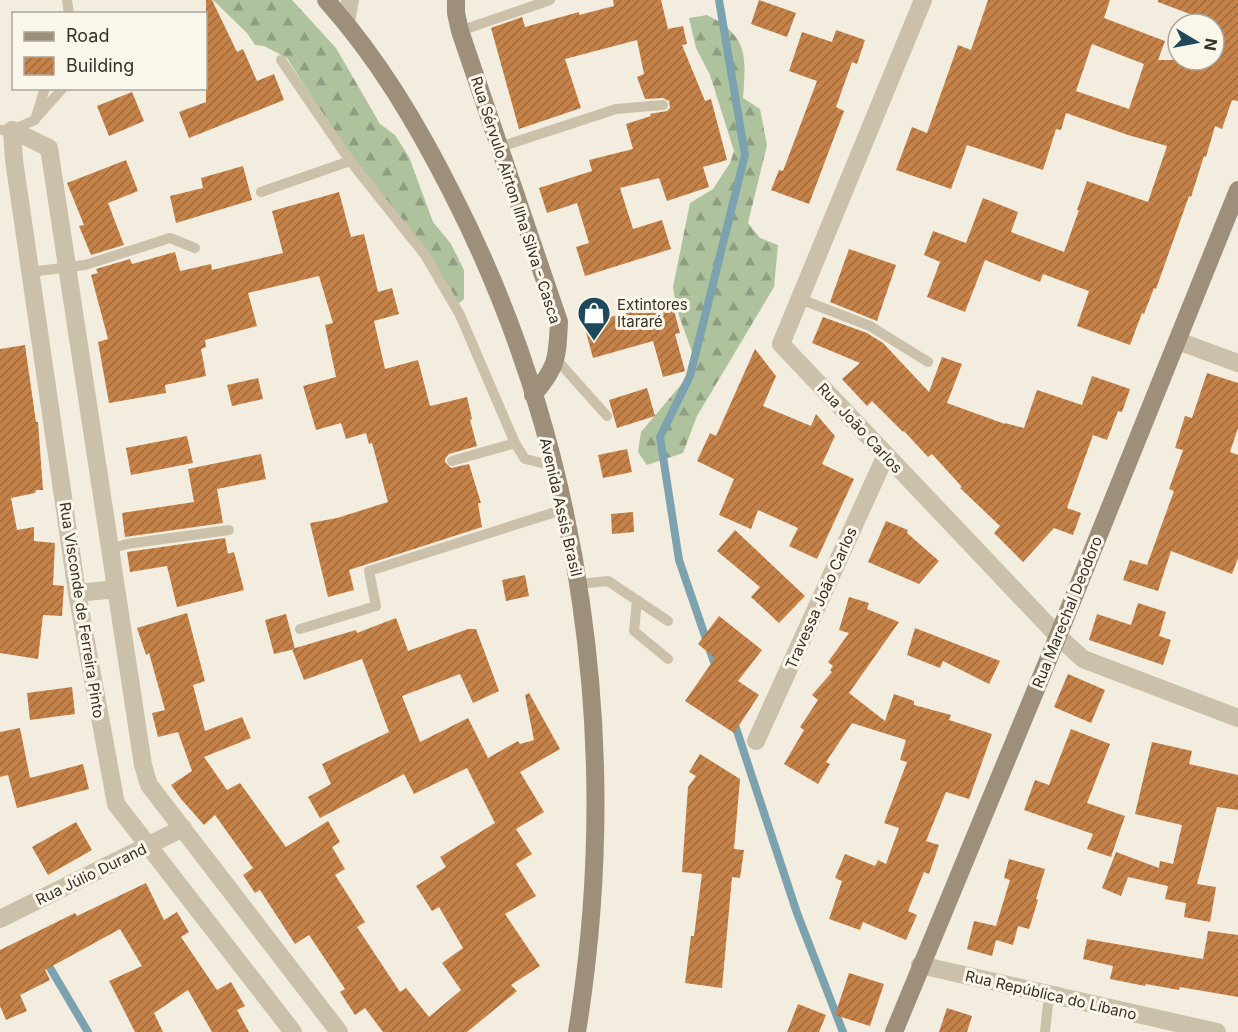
<svg xmlns="http://www.w3.org/2000/svg" width="1238" height="1032" font-family="Inter,sans-serif">
<style>
.forest{fill:url(#forest-firs)}
.lines{fill:none;stroke-linecap:round;stroke-linejoin:round}
.stream{stroke:#7ca2b0;stroke-width:8}
.building{fill:url(#building-hatch);fill-rule:evenodd}
.lane{stroke:#cbc0a9;stroke-width:10}
.street{stroke:#cbc0a9;stroke-width:18}
.secondary{stroke:#9e8f7b;stroke-width:18}
.labels{text-anchor:middle;dominant-baseline:central;stroke-width:6;stroke-linejoin:round;paint-order:stroke}
.street-label{font-size:15px;fill:#383129;stroke:#faf6ea}
.poi-label{font-size:15px;fill:#383129;stroke:#faf6ea;text-anchor:start}
</style>
<defs>
<pattern id="forest-firs" width="22" height="20" patternUnits="userSpaceOnUse" patternTransform="scale(1.5)"><rect width="22" height="20" fill="#aec29d"/><path d="M5 1l3.5 6h-7zM16 11l3.5 6h-7z" fill="#8f9e80"/></pattern>
<pattern id="building-hatch" width="6" height="6" patternUnits="userSpaceOnUse" patternTransform="scale(1.5)"><rect width="6" height="6" fill="#c58249"/><path d="M-1 1l2-2M0 6l6-6M5 7l2-2" fill="none" stroke="#a16b3d"/></pattern>
</defs>
<rect width="100%" height="100%" fill="#f2edde"/>
<!-- forest -->
<path class="forest" d="M213 0H292L336 48 380 124 395 135 409 157 433 222 451 244 464 270V299L458 304 370 189 287 58 264 46 255 45 247 33Z
M707 15C749 36 746 57 743 98L760 109 767 145 748 223 760 238 778 245 774 287 697 416 683 453 647 465 638 452 641 432 685 380 692 352 677 310 673 287 690 203 713 189 730 163 734 151 710 75 696 48 689 18Z"/>
<g class="lines">
<!-- stream -->
<path class="stream" d="M716 668 679 560 660 437 690 376 745 155 719 0
M734 722 797 913 843 1032
M46 961 88 1032"/>
</g>
<!-- building -->
<path class="building" d="M206 0H212L237 52 243 49 257 81 274 74 284 100 189 138 179 112 206 102Z
M613 0H661L668 29 683 26 687 44 682 45 705 101 711 99 727 160 703 167 709 187 667 201 659 178 620 188 633 229 662 220 671 249 585 276 576 247 589 243 577 203 547 213 539 188 592 171 589 160 633 149 626 124 651 116 650 114 667 111 670 108 669 101 663 98 645 99 637 77 644 74 637 40 565 59 581 108 519 129 491 28 522 17 525 27 579 12V15L614 6Z
M759 0 796 13 787 37 751 24Z
M988 0H1110L1104 18 1165 41 1158 60H1214V23L1158 2V0H1238V101L1232 100 1222 129 1215 126 1206 157 1204 156 1191 197 1189 196 1156 289 1154 288 1144 314 1142 313 1130 345 1077 326 1089 291 1043 274 1040 282 985 260 965 312 927 297 940 262 924 255 933 231 966 243 983 198 1018 212 1011 232 1064 252 1079 210H1077L1087 181 1148 202 1167 146 1128 135 1066 113 1061 130 1056 129 1043 170 967 145 951 189 896 170 912 127 927 133 958 45 971 50ZM1092 44 1144 64 1129 109 1076 91Z
M836 30 865 40 857 64 852 62 836 107 844 111 809 204 771 190 779 170 783 171 817 81 789 71 802 32 832 42Z
M132 92 144 121 109 136 97 106Z
M126 160 138 191 108 203 124 245 91 255 79 226 84 225 67 183Z
M243 166 252 200 176 223 170 196 203 188 201 178Z
M339 192 351 237 364 234 378 292 392 288 399 314 374 321 385 369 418 360 430 406 467 397 472 419 470 420 477 446 449 454 445 459V462L451 468 469 464 481 503H478L482 527 349 570 354 590 328 597 310 523 337 518 388 502 372 443 369 444 366 433 346 439 341 423 316 430 303 386 336 377 325 325 333 323 319 276 248 293 257 326 205 340 206 347 201 349 206 376 165 385 166 393 109 403 98 342 108 339 91 275 98 273 96 269 130 259 132 264 175 252 180 271 211 264 212 270 283 253 272 211Z
M849 249 896 265 877 321 830 302Z
M671 299 680 333 675 334 685 371 663 377 653 341 593 358 584 325Z
M823 317 867 333 883 343 929 392 942 357 962 364 947 403 1005 424V423L1024 428 1037 390 1082 405 1092 376 1130 389 1122 412 1118 411 1107 440 1093 435 1067 508 1081 513 1073 535 1054 528 1023 562 994 533 1000 526 960 488 962 487 932 454 928 457 904 431 903 432 872 401 867 406 842 379 860 363 812 343Z
M25 345 36 422H38L43 490H36L35 493 11 498 17 530 34 527V541L55 543 53 585 64 586 62 616 43 615 38 659 0 653V349Z
M755 349 776 376 763 406 811 426 816 414 835 436 822 464 854 479 817 559 789 546 798 528 758 510 751 529 719 515 734 479 697 461 710 433 716 436Z
M1207 373 1238 383V428L1230 452 1238 455V558L1232 574 1171 551 1158 591 1123 580 1130 560 1147 565 1174 491 1169 489 1183 450 1175 448 1185 416 1192 418Z
M258 378 263 399 232 406 227 385Z
M647 388 655 416 617 428 609 400Z
M187 436 193 463 131 475 126 448Z
M627 449 632 472 603 478 598 455Z
M261 454 266 479 217 489 223 523 125 537 122 513 194 502 188 469Z
M633 512 634 532 612 534 611 514Z
M886 521 908 530 907 533 939 561 919 584 868 562Z
M735 530 805 596 779 623 751 597 760 587 717 551Z
M225 538 228 554 234 552 244 590 177 607 167 566 130 572 127 552Z
M525 575 529 596 506 601 502 580Z
M849 597 869 603 867 609 899 622 849 693 885 721 894 694 914 701V705L951 715 949 720 992 734 969 799 946 792 926 841 939 845 929 874 924 872 908 911 917 915 906 940 863 922 860 930 829 919 842 881 835 878 845 854 875 866 878 860 886 864 899 828 884 823 907 762 900 760 906 740 852 723 826 762 830 764 818 784 784 764 804 730 800 727 818 700 812 695 832 672 830 670 833 666 828 662 849 633 839 630Z
M1138 603 1166 612 1159 636 1171 640 1163 665 1089 640 1097 614 1131 625Z
M187 613 205 681 193 685 205 731 242 717 251 738 204 757 227 790 240 783 286 847 328 821 340 842 332 847 345 869 335 875 365 922 357 927 400 992 406 988 429 1017 461 990 442 963 463 948 439 907 432 911 416 886 446 867 440 857 495 823 467 768 414 794 404 774 320 818 308 797 331 784 322 764 389 732 362 659 304 680 292 649 356 630 357 633 396 618 408 651 468 629H476L499 691 473 703 460 674 402 696 420 742 468 718 488 758 518 741 520 744 534 740 525 695 529 693 560 749 520 772 544 812 516 829 532 854 516 864 536 896 505 914 540 966 511 985 517 991 467 1032H383L365 1008 355 1015 340 992 345 989 309 935 295 944 260 890 255 893 243 875 253 868 215 815 204 825 181 799 171 785 192 771 178 732 158 737 152 713 165 710 149 653 146 655 137 628Z
M286 614 295 649 274 654 265 620Z
M719 616 762 650 738 681 759 695 734 733 685 701 715 658 698 644Z
M915 628 1000 661 989 684 943 661 940 668 907 655Z
M1068 674 1105 690 1091 723 1054 707Z
M72 687 75 714 30 720 27 693Z
M20 728 30 778 83 764 89 789 17 808 8 775 0 777V732Z
M1071 729 1110 744 1087 803 1125 816 1111 857 1087 849 1093 834 1024 810 1035 780 1049 785Z
M1152 742 1192 751 1189 764 1238 775V810L1217 807 1197 884 1216 887 1210 922 1184 917 1186 903 1165 899 1168 886 1128 877 1121 896 1102 888 1116 852 1159 868 1160 861 1173 864 1182 825 1135 814Z
M700 754 740 779 734 849 744 850 740 878 732 877 722 988 685 983 691 936H694L702 874 682 872 688 787 696 776 689 772Z
M76 822 92 850 48 875 32 847Z
M1009 859 1045 869 1036 899 1038 900 1029 929 1018 926 1013 945 996 940 992 956 967 949 974 921 996 926 1010 880 1004 878Z
M146 883 164 920 177 912 189 932 181 937 217 990 231 982 245 1006 237 1010 249 1032H212L188 990 154 1013 163 1032H135L109 981 142 966 120 929 45 970 50 980 20 995 27 1011 6 1020 0 1006V950L75 913 77 916Z
M1208 931 1238 935V997L1180 987 1179 990 1146 984 1145 986 1110 979 1113 966 1083 959 1087 939 1203 959Z
M849 973 884 984 870 1026 835 1015Z
M798 1004 826 1015 819 1032H787Z
M947 1008 972 1016 967 1032H939Z"/>
<g class="lines">
<!-- lane -->
<path class="lane" d="M67 0 69 14
M460 31 550 0
M281 60 350 161 425 255 460 315 515 443 525 459 555 466
M37 117 63 88
M0 130H12L35 120 45 88
M500 147 616 109 663 105
M261 192 350 161
M30 272 85 265 170 238 195 248
M800 299 870 326 928 362
M557 360 607 416
M452 461 515 443
M110 549 127 544 229 530
M579 584 608 581 668 621
M637 600 634 631 668 659
M300 629 376 606 369 571 565 509
M1045 1032 1049 994"/>
<!-- street -->
<path class="street" d="M923 0 781 344 1058 636 1083 659 1238 718
M346 22 350 0
M12 130 49 148 143 765 149 785 339 1032
M12 130 14 160 77 593 116 804 293 1032
M1178 341 1238 363
M77 593 116 589
M756 741 886 455
M0 919 183 828
M920 965 1217 1032"/>
<!-- secondary -->
<path class="secondary" d="M326 0C378 58 417 124 452 193 583 449 623 748 577 1032
M456 0V13L460 31 559 322C557 358 558 366 533 395
M894 1032 1058 636 1238 190"/>
</g>
<!-- icons -->
<defs>
<g id="shop-pin" transform="scale(1.725)"><path d="M0 17L-7.5 6A9.5 9.5 0 1 1 7.5 6Z" fill="#1e495a" stroke="#faf6ea"/><path d="M-5-2.5h2.3a2.7 3.5 0 0 1 5.4 0H5L5.5 6h-11ZM-1.5-2.5h3a1.5 2.3 0 0 0-3 0Z" fill="#fff"/></g>
</defs>
<g fill-rule="evenodd">
<use href="#shop-pin" x="594" y="313"/>
</g>
<g class="labels">
<!-- street labels -->
<g class="street-label">
<text transform="translate(516 200) rotate(72)">Rua Sérvulo Airton Ilha Silva - Casca</text>
<text transform="translate(860 428) rotate(47)">Rua João Carlos</text>
<text transform="translate(561 507) rotate(77)">Avenida Assis Brasil</text>
<text transform="translate(821 598) rotate(-66)">Travessa João Carlos</text>
<text transform="translate(82 610) rotate(81)">Rua Visconde de Ferreira Pinto</text>
<text transform="translate(1067 612) rotate(-68)">Rua Marechal Deodoro</text>
<text transform="translate(91 874) rotate(-26)">Rua Júlio Durand</text>
<text transform="translate(1051 995) rotate(13)">Rua República do Líbano</text>
</g>
<!-- poi labels -->
<g class="poi-label">
<text x="617" y="304">Extintores<tspan x="617" dy="17">Itararé</tspan></text>
</g>
</g>
<!-- legend -->
<rect x="12" y="12" width="195" height="78" fill="#faf6ea" stroke="#aca79d" stroke-width="1.5"/>
<rect x="24" y="32" width="30" height="9" fill="#9e8f7b" stroke="#aca79d" stroke-width="1.5"/>
<text x="66" y="42" font-size="18" fill="#383129">Road</text>
<rect x="24" y="57" width="30" height="18" fill="url(#building-hatch)" stroke="#aca79d" stroke-width="1.5"/>
<text x="66" y="72" font-size="18" fill="#383129">Building</text>
<!-- north arrow -->
<g transform="translate(1196 42) rotate(100)"><circle r="28" fill="#faf6ea" stroke="#aca79d" stroke-width="1.5"/>
<path d="M0-4.5L10 22L0 15L-10 22Z" fill="#1e495a"/>
<text y="-9" font-size="16" font-weight="bold" text-anchor="middle" fill="#383129">N</text>
</g>
</svg>
